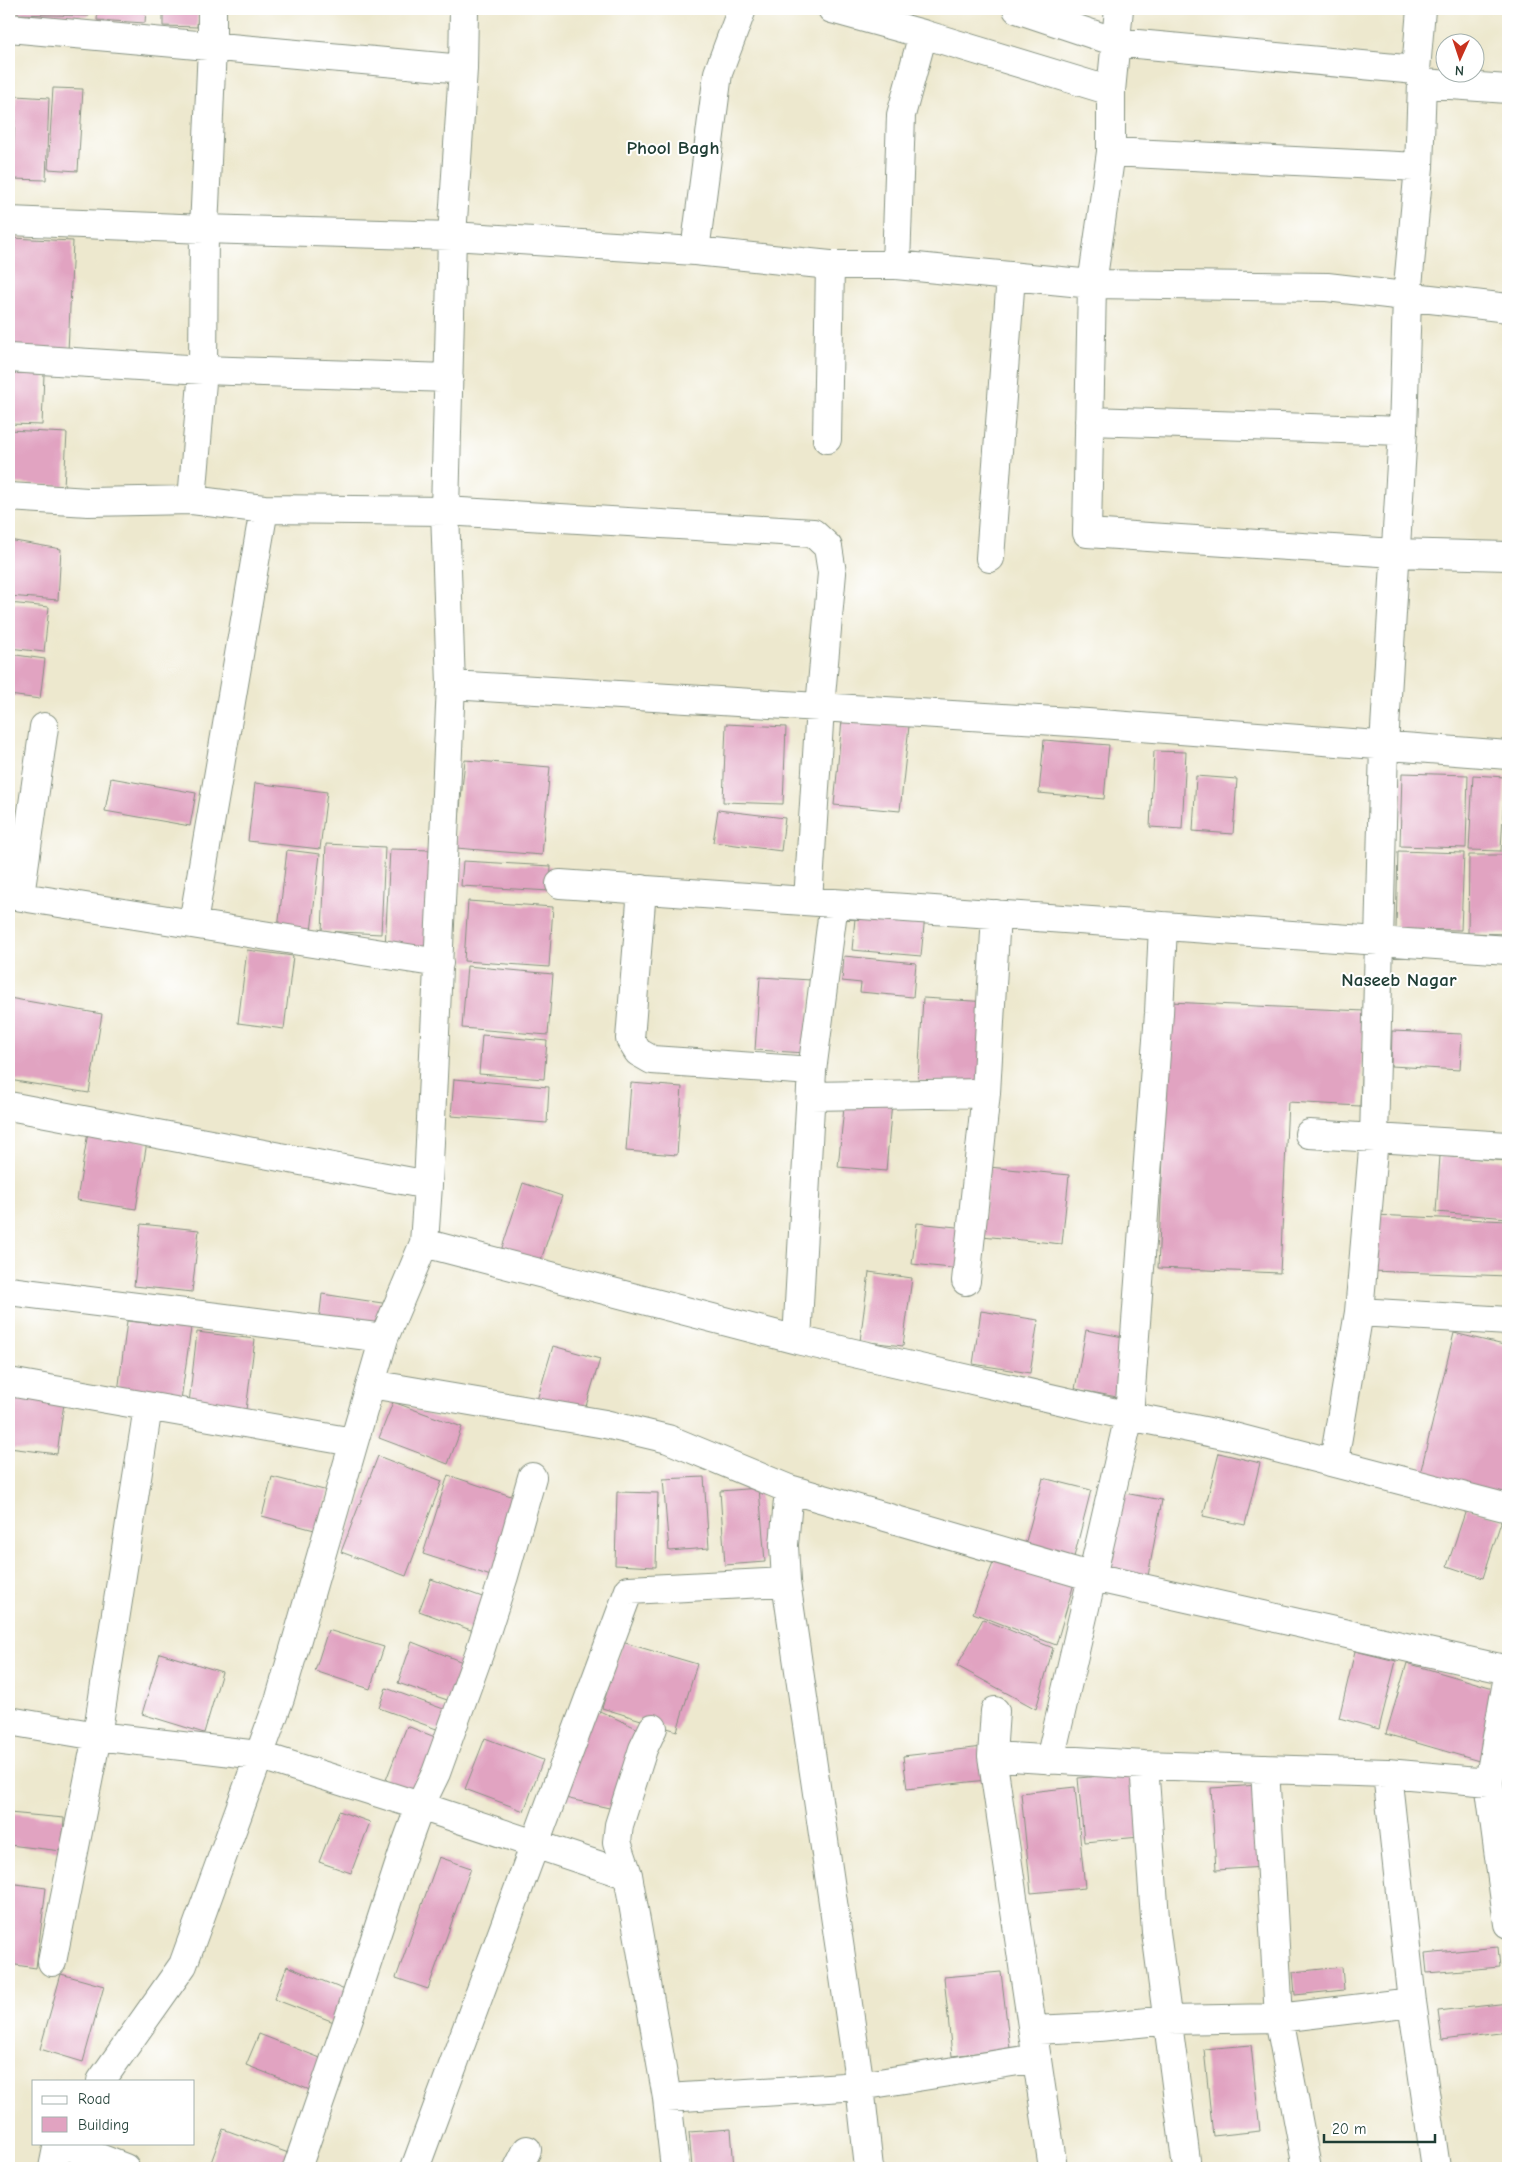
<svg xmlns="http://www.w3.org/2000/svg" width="1517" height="2177" font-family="'Comic Neue',sans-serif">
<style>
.building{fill:#e1a3c1}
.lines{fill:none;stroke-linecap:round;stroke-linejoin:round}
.street-casing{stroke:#869281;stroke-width:30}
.street{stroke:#fff;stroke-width:28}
.labels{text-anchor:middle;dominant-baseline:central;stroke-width:4;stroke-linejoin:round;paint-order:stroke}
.neighbourhood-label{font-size:19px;font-weight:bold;fill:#1f3d34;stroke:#fff}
</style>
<rect width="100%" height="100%" fill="#fff"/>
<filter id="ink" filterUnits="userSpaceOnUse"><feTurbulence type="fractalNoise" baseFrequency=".02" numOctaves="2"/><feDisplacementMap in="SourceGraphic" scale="10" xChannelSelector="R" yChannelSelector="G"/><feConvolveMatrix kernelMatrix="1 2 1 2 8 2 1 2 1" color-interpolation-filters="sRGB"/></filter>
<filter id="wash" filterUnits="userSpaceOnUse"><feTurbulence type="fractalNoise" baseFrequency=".0096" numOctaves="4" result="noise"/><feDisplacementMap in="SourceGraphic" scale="20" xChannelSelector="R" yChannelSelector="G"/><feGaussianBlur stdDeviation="1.12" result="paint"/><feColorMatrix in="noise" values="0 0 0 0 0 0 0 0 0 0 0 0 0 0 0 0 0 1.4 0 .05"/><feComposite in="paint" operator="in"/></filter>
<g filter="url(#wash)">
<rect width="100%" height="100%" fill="#ede8ce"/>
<g id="blocks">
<!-- building -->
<path class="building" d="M18 9H90L89 16 18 14Z
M98 9H146L145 23 97 20Z
M163 9H198L197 27 163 26Z
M53 88 83 89 78 171 48 169Z
M16 96 49 98 46 180 12 179Z
M12 238 73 241 68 352 9 350Z
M9 373 44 374 42 425 9 424Z
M9 430 67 433 64 486 9 483Z
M9 540 61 549 58 600 9 596Z
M9 603 49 607 44 652 9 648Z
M9 654 45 659 40 699 9 695Z
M842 720 909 726 900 811 834 805Z
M726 724 786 727 783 804 723 802Z
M1044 740 1109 745 1104 799 1039 793Z
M1154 751 1186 752 1182 829 1150 827Z
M465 760 550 767 542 855 456 848Z
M1402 773 1468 775 1466 848 1400 846Z
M1473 775 1505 777 1501 851 1469 850Z
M1196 776 1237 779 1233 834 1193 831Z
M111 778 196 793 190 826 105 811Z
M255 783 327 792 320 849 248 841Z
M718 810 785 818 781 851 713 842Z
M326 844 385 847 381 934 322 931Z
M390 849 433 850 428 950 385 948Z
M287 850 320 854 311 932 278 929Z
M1398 851 1464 853 1461 930 1396 929Z
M1469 855H1508V934L1468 933Z
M463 861 551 866 550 891 461 886Z
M468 901 553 907 549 967 464 961Z
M856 908 925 915 921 956 852 950Z
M247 950 293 956 284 1029 238 1023Z
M844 956 916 963 913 997 860 992 861 983 842 981Z
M467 966 553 974 548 1035 462 1028Z
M760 977 811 980 806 1053 755 1050Z
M9 998 102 1014 89 1093 9 1080Z
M923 998 989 1002 983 1085 918 1081Z
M1170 1002 1364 1011 1360 1106 1288 1102 1280 1273 1158 1268Z
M1392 1031 1462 1034 1460 1070 1391 1066Z
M482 1035 547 1041 544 1079 479 1074Z
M454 1079 549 1087 547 1123 451 1116Z
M631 1083 682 1087 677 1155 626 1151Z
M845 1098 892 1102 886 1171 838 1167Z
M88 1132 147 1142 136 1209 77 1200Z
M1440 1156 1508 1161V1218L1436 1212Z
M989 1167 1069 1175 1062 1244 982 1236Z
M523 1183 562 1196 538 1269 499 1257Z
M1374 1215 1508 1221V1276L1371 1271Z
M917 1223 966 1228 961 1269 912 1264Z
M141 1224 199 1230 192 1292 134 1286Z
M869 1272 912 1278 903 1346 860 1341Z
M322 1294 389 1304 385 1330 319 1320Z
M981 1311 1038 1320 1030 1373 973 1364Z
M127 1321 191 1328 181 1400 118 1392Z
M1086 1330 1134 1339 1122 1398 1075 1389Z
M197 1332 255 1339 246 1410 189 1403Z
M1454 1333 1508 1346V1496L1420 1474Z
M553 1346 600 1359 584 1413 537 1400Z
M9 1396 64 1403 57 1454 9 1448Z
M393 1402 462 1427 448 1464 379 1438Z
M1219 1453 1260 1463 1245 1525 1203 1516Z
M378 1456 442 1481 406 1576 341 1552Z
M448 1475 520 1499 497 1578 423 1554Z
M272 1477 328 1491 318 1531 262 1516Z
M704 1477 709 1548 669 1551 663 1479Z
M1043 1478 1091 1490 1074 1557 1025 1545Z
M759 1488 765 1562 725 1565 720 1491Z
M617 1492 658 1493 656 1567 615 1565Z
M1119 1492 1162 1500 1148 1576 1105 1568Z
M1467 1507 1502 1519 1483 1578 1447 1566Z
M996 1556 1075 1580 1056 1645 973 1613Z
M431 1579 491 1600 479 1633 419 1611Z
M983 1619 1053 1648 1036 1709 957 1666Z
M328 1630 384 1647 370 1689 315 1671Z
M412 1642 465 1663 453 1702 398 1683Z
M622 1642 697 1664 677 1731 602 1708Z
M1355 1651 1396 1661 1379 1729 1339 1718Z
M160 1653 222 1672 204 1733 142 1714Z
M1407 1663 1500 1690 1479 1761 1386 1734Z
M386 1688 449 1711 442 1731 379 1708Z
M591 1707 643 1731 618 1810 565 1798Z
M407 1726 440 1739 417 1796 384 1785Z
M485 1738 543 1760 524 1811 465 1789Z
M983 1747 986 1780 907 1789 903 1756Z
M1134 1773 1140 1837 1084 1842 1078 1778Z
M1259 1785 1264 1867 1216 1870 1211 1788Z
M1075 1787 1085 1888 1031 1893 1021 1793Z
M339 1811 370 1822 351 1873 319 1862Z
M9 1813 64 1818 62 1851 9 1845Z
M439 1857 471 1868 428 1989 396 1978Z
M9 1883 46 1888 36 1968 9 1964Z
M1498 1947 1500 1967 1427 1973 1425 1954Z
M287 1966 352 1993 339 2024 274 1999Z
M1342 1967 1344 1990 1295 1995 1293 1972Z
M1001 1972 1010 2049 952 2056 944 1977Z
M61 1974 104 1986 83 2062 40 2049Z
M1508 2003V2032L1442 2040 1438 2011Z
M259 2034 328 2061 315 2092 246 2065Z
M1251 2045 1260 2131 1213 2136 1204 2049Z
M223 2129 291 2154 286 2168H209Z
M731 2129 734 2168H692L689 2132Z"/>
</g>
</g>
<g filter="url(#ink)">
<use href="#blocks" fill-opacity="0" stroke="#869281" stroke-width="1"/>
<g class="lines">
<!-- street casing -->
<g class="street-casing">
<path id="street" d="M464 9 463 69 452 236 445 511 451 685 1088 723 1508 755
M832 9 923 34 1111 91
M1017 9 1116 42 1416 70
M1119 9 1111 91V152L1092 284 1087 533 1395 553 1508 556
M9 28 463 69
M1422 83 1508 89
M1111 152 1419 167
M9 221 204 229 452 236 695 251 830 265H896L1092 284 1327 287 1508 308
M695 251 718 73 742 9
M896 265 901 115 923 34
M9 358 203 370 449 378
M1089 421 1403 431
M827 439 830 265
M9 497 88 502 192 500 264 509 445 511 813 533 828 547 832 573 820 707 808 901
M192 500 203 370 204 229 212 47V9
M990 558 1011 276
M560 884 1508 950
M642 889 630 1039 638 1052 652 1060 812 1071
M9 895 439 963
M20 896 44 727
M193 923 264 509
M811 1096 986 1093 996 914
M9 1106 428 1185 424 1243 384 1338 280 1698 183 1965 101 2081
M1309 1134 1508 1146
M428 1185 451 685
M424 1243 797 1340 1129 1416 1234 1437 1508 1508
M966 1281 986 1093
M9 1291 384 1338
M1359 1312 1508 1321
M797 1340 812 1071 834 903
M9 1382 353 1442
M371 1384 605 1424 668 1439 789 1489 1093 1577 1508 1670
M1334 1461 1359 1312 1374 1138 1384 745 1403 431 1407 297 1419 167 1422 83 1416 70 1421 9
M786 1582 784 1545 789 1489
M9 1721 97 1736 258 1755 420 1806 628 1875
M653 1728 643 1749 619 1825 617 1842 628 1875 667 2098 860 2086 1037 2058
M992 1756 995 1711
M1050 1760 1129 1416 1159 1013 1163 926
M1144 1765 1156 1932 1187 2168
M1265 1769 1279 2018 1307 2168
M1387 1773 1412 2002 1436 2168
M1489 1782 1508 1924
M52 1962 97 1736 148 1407
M1033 2030 1099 2027 1168 2020 1279 2018 1412 2002
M667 2098 675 2168
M61 2143 125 2168
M53 2168 58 2143
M297 2168 354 2003 404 1850 420 1806 436 1773 480 1651 504 1576 532 1477
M415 2168 629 1590 786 1582 860 2086 869 2168
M518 2168 527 2150
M1053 2168 992 1756 1144 1765 1387 1773 1489 1782 1508 1676"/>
</g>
<!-- street -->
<use href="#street" class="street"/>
</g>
</g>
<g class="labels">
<!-- neighbourhood labels -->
<g class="neighbourhood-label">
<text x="673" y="148">Phool Bagh</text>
<text x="1399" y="980">Naseeb Nagar</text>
</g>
</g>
<!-- margin -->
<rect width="1517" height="2177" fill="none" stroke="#fff" stroke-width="30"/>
<!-- legend -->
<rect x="32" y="2080" width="162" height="65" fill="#ffffff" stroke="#a5b1ae"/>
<rect x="42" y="2096" width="25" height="8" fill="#ffffff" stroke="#a5b1ae"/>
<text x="78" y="2104" font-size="15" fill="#1f3d34">Road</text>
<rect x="42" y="2117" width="25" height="15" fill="#e1a3c1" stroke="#a5b1ae"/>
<text x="78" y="2130" font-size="15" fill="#1f3d34">Building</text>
<!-- north arrow -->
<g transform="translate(1460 58) rotate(183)"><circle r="24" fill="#ffffff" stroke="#a5b1ae"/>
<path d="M0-4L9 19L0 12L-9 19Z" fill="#c8321e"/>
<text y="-8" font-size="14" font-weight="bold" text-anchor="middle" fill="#1f3d34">N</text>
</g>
<!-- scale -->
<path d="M1324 2134v8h111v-8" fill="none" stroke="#1f3d34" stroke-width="2.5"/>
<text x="1332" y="2134" font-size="15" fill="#1f3d34" stroke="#ffffff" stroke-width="4" paint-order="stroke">20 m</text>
</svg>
